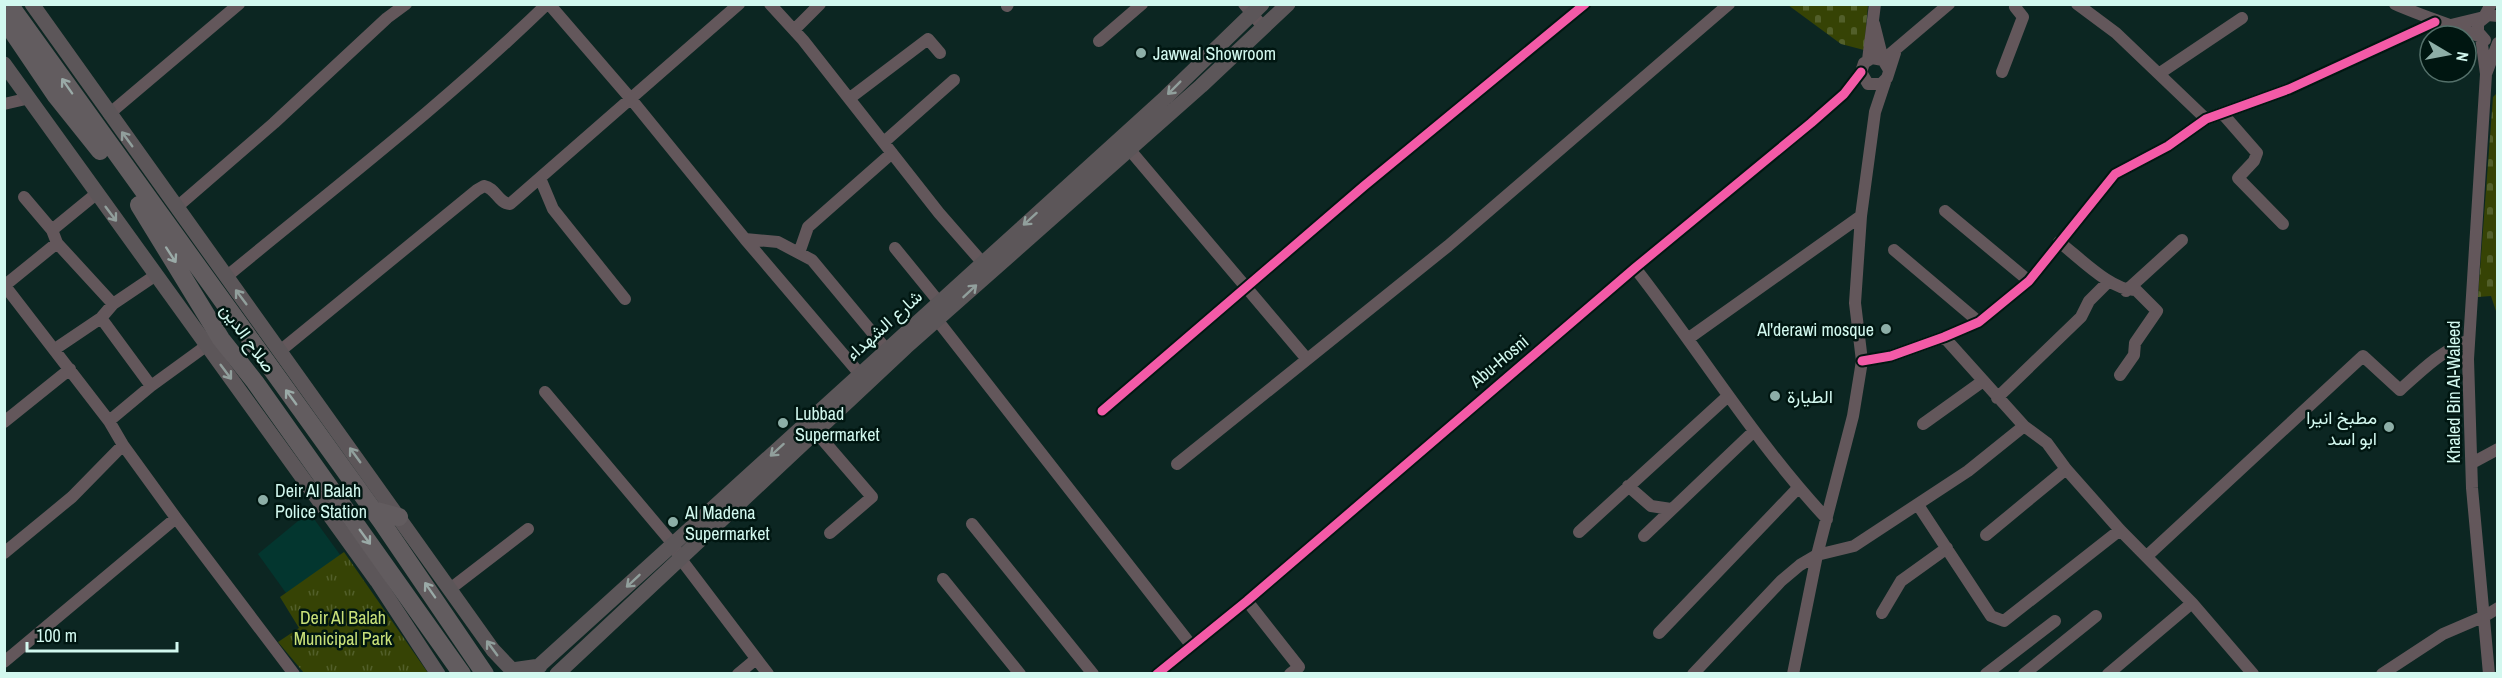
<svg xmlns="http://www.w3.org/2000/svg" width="2502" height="678" font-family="'Archivo Narrow',Vazirmatn,sans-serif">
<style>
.built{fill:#03362f}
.grass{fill:url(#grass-tufts)}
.cemetery{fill:url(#cemetery-stones)}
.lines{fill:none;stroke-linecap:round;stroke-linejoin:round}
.minor{stroke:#63575b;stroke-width:12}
.major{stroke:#5c5659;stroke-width:15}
.highway{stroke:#625c5f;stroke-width:18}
.cycleway-casing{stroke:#001611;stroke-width:13}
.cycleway{stroke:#f35aa7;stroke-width:9}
.oneway{stroke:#9aaaa7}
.oneway2{stroke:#919f9c}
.poi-dot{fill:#8daea7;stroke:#001611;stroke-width:2}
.labels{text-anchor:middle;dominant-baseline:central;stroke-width:5;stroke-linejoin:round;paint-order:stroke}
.poi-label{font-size:18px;fill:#d2f8ef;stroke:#001611;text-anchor:start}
.street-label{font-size:18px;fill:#d2f8ef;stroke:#001611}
.park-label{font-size:18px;fill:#c9e179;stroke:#001611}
</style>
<defs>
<pattern id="grass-tufts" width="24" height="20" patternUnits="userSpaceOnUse" patternTransform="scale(1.5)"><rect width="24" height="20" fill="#364305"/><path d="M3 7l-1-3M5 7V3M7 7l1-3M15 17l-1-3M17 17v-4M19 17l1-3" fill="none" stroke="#525f2a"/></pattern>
<pattern id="cemetery-stones" width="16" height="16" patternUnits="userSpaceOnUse" patternTransform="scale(1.5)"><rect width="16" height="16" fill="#364305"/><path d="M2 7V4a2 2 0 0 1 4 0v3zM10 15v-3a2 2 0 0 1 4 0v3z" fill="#525f2a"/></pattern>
</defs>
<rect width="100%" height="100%" fill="#0c2622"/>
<!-- built -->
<path class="built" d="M309 512 341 556 286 593 258 554Z"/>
<!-- grass -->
<path class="grass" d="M344 552 428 673H304L278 642 299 628 280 597Z"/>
<!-- cemetery -->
<path class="cemetery" d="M1788 5H1868L1864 50 1841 44Z
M2497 93V314L2491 296 2478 297 2493 97Z"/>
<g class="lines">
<!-- minor -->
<path class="minor" d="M549 4 631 99 745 239 778 242 812 260 886 349
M770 4 803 40 939 213 988 269
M1244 4 1263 27
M2077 4 2116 33 2206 119
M2395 4C2424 17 2452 25 2481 37L2486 74 2498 43
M1007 6 1008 4
M1874 24 1883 60 1949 4
M2451 25 2484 17 2491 4
M794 30 820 4
M2485 40 2478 32V23L2488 15 2498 16
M1099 41 1142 4
M1868 60 1875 4
M1889 70 1883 60 1872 58 1864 63 1861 72 1868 84H1881L1887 78 1895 53
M2002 72 2023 17 2015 7 2017 4
M2160 73 2242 18
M2486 74 2468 359 2472 488 2489 674
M850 98 928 39 940 53
M4 104 30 98
M2222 113 2257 153 2254 161 2238 178 2283 224
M109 114 239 4
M884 142 954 80
M1129 149 1306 358
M540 178 553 209 625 299
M24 197 52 230 57 243 113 304 101 318 151 386
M177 207 274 123 387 18 406 4
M1945 211 2029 281
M52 230 96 194
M745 239 865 380
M2059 242C2078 256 2112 292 2136 290L2157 311 2135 343 2134 355 2120 375
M895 248 939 302
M1894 250 1979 322
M799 253 808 227 892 153
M1635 268C1700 351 1755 442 1827 519
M226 277C334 188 446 102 547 4
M4 286 57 243
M5 286 109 421 123 445 176 518 294 674
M2126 291 2182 240
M113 304 156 275
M938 321 1191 645
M1944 337 2024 426 2047 443 2066 469 2120 530 2192 603 2253 674
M1689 338 1861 216
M55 349 101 318
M280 351 477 190 484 186C496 188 498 203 510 204L739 4
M1862 361 1891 356 1944 337 1979 322 2029 281 2115 174 2168 146 2206 119 2289 89 2435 22
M545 392 673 544 680 558 768 674
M1997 398 2081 317 2089 301 2109 281
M1102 411 1364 186 1585 4
M109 421 151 386 206 346
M4 422 70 369
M1923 424 1983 381
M816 432 872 497 830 533
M2472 463 2498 449
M1177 464 1448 246 1729 4
M1628 486 1651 506 1671 509
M1918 505 1991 616 2004 621 2120 530
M972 524 1093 674
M1579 532 1728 396
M1986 535 2066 469
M1644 536 1753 432
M4 553 72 497 123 445
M2147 556 2363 356 2400 390C2422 370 2441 351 2469 340
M943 579 1020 674
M450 589 528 529
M1247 601 1299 667 1290 674
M1882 613 1901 581 1947 548
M1659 633 1798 488
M4 662 176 518
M738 674 756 659
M1157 674 1247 601 1635 268 1811 123 1844 94 1861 72
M1693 674 1781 581 1800 565 1817 555 1854 546 1968 471 2024 426
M1793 674 1817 555 1853 416 1862 361 1855 303 1861 216 1875 112 1885 82
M1986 674 2055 621
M2024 674 2096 616
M2108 674 2192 603
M2382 674 2443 634 2485 616 2498 608"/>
<!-- major -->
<path class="major" d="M32 4 493 650 512 670 540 666
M4 64 377 581 438 674
M530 674 1166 97 1262 4
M557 674 906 347 1201 86 1288 4"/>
<!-- highway -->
<path class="highway" d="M9 4 381 521 485 674
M4 19 56 96 100 151
M139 205 221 339 255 382 462 674
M373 510 399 517"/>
<!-- cycleway casing -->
<g class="cycleway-casing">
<path id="cycleway" d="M1862 361 1891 356 1944 337 1979 322 2029 281 2115 174 2168 146 2206 119 2289 89 2435 22
M1102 411 1364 186 1585 4
M1157 674 1247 601 1635 268 1811 123 1844 94 1861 72"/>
</g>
<!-- cycleway -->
<use href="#cycleway" class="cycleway"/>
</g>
<!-- one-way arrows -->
<defs><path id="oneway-shaft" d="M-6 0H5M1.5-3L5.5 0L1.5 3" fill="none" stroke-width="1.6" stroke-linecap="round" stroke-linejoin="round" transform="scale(1.5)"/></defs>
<g class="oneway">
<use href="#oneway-shaft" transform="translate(67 86) rotate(-125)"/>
<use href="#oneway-shaft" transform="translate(171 255) rotate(57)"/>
<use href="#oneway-shaft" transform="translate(291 397) rotate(-126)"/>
<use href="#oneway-shaft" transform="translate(365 537) rotate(54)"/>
<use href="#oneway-shaft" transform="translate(430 590) rotate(-125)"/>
</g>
<g class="oneway2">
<use href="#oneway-shaft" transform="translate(1174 88) rotate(135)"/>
<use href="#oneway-shaft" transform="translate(127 139) rotate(-126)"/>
<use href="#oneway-shaft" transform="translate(111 214) rotate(53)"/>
<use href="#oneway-shaft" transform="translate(1030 219) rotate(138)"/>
<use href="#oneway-shaft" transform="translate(970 291) rotate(-43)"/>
<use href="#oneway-shaft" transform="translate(241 297) rotate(-127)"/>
<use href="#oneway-shaft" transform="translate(226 372) rotate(53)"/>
<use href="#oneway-shaft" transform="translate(777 450) rotate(138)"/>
<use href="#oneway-shaft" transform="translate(355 455) rotate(-126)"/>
<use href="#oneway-shaft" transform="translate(633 581) rotate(137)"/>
<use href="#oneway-shaft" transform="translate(492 648) rotate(-126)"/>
</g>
<!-- markers -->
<g class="poi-dot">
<circle cx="1141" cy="53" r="6"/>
<circle cx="1886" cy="329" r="6"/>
<circle cx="1775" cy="396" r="6"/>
<circle cx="783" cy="423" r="6"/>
<circle cx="2389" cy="427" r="6"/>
<circle cx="263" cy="500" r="6"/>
<circle cx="673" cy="522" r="6"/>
</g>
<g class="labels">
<!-- poi labels -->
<g class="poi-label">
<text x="1153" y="53">Jawwal Showroom</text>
<text x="1874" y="329" text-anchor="end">Al'derawi mosque</text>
<text x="1787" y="396">الطيارة</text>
<text x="795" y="413">Lubbad<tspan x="795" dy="21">Supermarket</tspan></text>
<text x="2377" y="417" text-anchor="end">مطبخ انيرا<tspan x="2377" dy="21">ابو اسد</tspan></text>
<text x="275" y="490">Deir Al Balah<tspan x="275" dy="21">Police Station</tspan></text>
<text x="685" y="512">Al Madena<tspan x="685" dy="21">Supermarket</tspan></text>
</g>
<!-- street labels -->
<g class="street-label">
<text transform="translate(884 325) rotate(-42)">شارع الشهداء</text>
<text transform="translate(248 338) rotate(54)">صلاح الدين</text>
<text transform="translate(1499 361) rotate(-40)">Abu-Hosni</text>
<text transform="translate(2453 392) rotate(-90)">Khaled Bin Al-Waleed</text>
</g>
<!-- park labels -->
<g class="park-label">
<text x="343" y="617">Deir Al Balah<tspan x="343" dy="21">Municipal Park</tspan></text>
</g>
</g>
<!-- border -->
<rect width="2502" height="678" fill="none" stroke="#d2f8ef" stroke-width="12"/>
<!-- north arrow -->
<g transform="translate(2448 54) rotate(100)"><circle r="28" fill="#001611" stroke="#54706a" stroke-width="1.5"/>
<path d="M0-4.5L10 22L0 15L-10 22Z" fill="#8daea7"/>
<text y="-9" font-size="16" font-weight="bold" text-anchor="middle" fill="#d2f8ef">N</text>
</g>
<!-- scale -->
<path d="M27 642v9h150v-9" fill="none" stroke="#d2f8ef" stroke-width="3"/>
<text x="36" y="642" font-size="18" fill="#d2f8ef" stroke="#001611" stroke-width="4.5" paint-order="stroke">100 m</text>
</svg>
